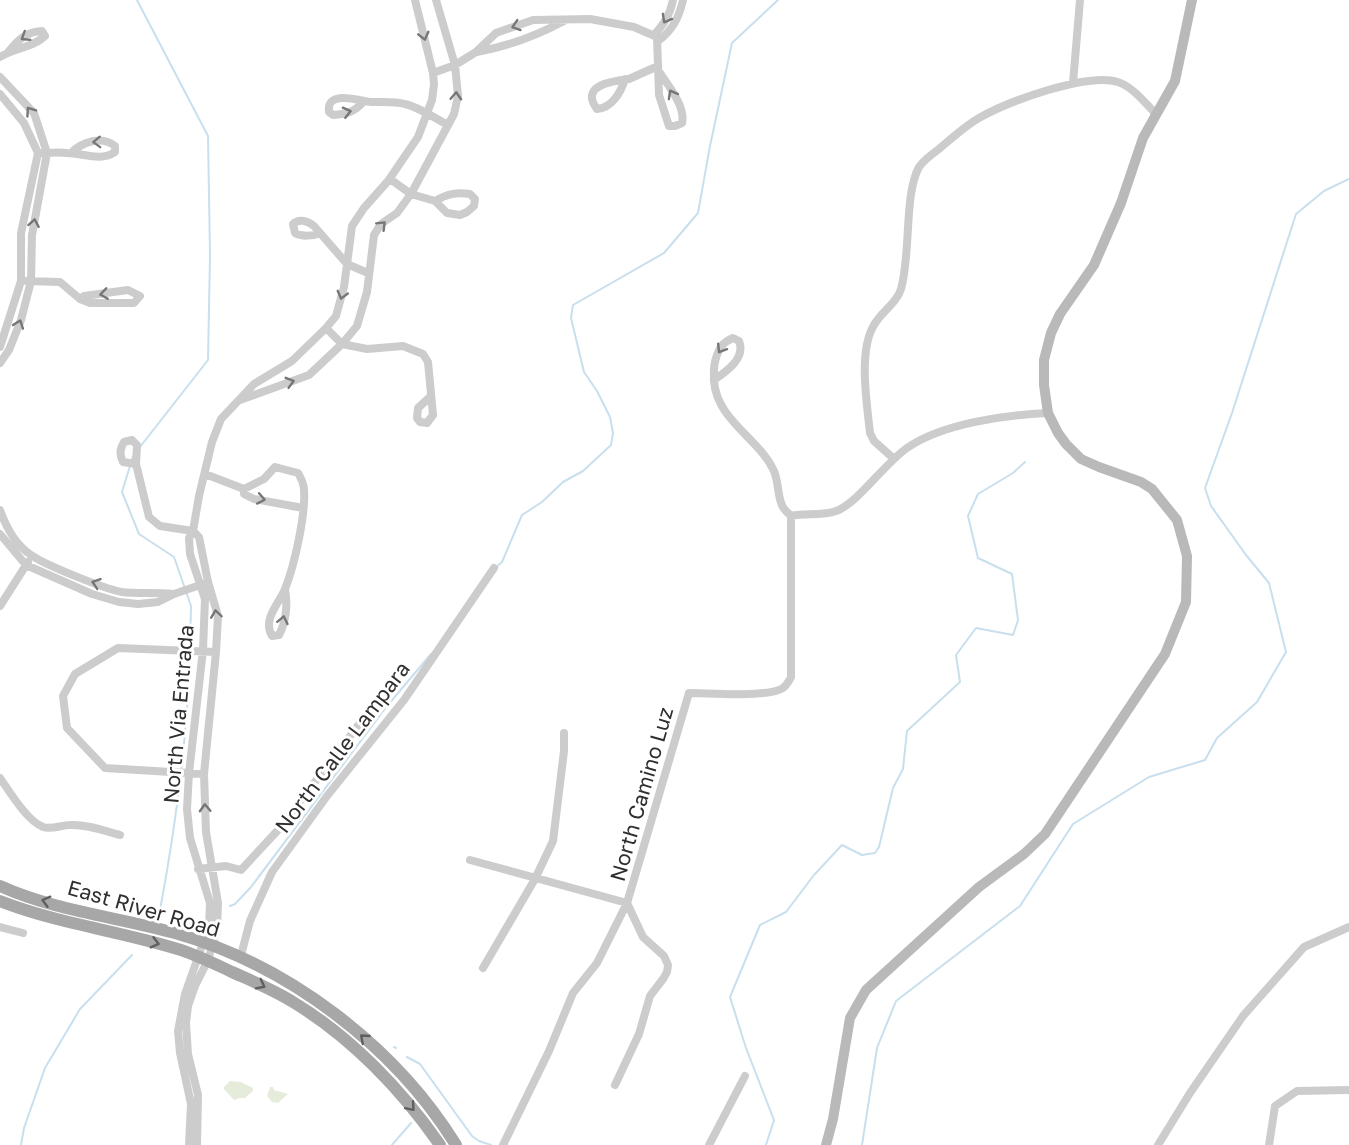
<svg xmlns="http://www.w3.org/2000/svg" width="1349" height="1145" font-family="'Golos Text',sans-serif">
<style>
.green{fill:#e5ecdc}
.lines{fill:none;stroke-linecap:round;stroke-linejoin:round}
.stream{stroke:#c8dfed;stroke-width:2}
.street{stroke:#ccc;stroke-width:8}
.secondary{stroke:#b9b9b9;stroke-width:10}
.primary{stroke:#a7a7a7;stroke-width:12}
.oneway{stroke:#767676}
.oneway2{stroke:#5f5f5f}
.labels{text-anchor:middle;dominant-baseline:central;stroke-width:6;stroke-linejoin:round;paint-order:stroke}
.street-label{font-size:21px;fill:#2f2f2f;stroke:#fff}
</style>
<rect width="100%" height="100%" fill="#fff"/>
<!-- green -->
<path class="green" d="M230 1081 241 1082 253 1088V1091L245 1098H240L234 1100 223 1088Z
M270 1087H273L274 1090 288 1094 278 1103 272 1102 267 1096Z"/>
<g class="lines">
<!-- stream -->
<path class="stream" d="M137 0 208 136 210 255 208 360 140 447
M133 456 122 492 139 534 174 557 191 606 190 648
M495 568 502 562 522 515 542 502 563 482 583 471 611 445 613 433 610 417 597 391 584 372 571 318 573 305 664 253 698 213 710 146 732 43 778 0
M230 906 235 904 251 887 387 706 431 654
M160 910C176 825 187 740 190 654
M394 1047 396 1048
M407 1057 420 1064 472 1136 479 1141 491 1145
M21 1145 24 1128 45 1068 80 1009 132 955
M392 1145 411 1123
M766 1145 774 1120 746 1048 730 997 760 925 786 912 814 875 842 845 862 855 875 853 879 847 893 788 903 769 907 731 960 682 956 655 976 628 1013 635 1018 620 1012 574 978 558 968 516 978 494 1013 473 1025 462
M862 1145 877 1048 896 1001 1020 906 1073 824 1149 777 1205 760 1217 738 1257 702 1286 652 1269 583 1246 555 1211 506 1205 488 1232 413 1296 214 1324 191 1349 179"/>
<!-- street -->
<path class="street" d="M654 35C664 24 670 15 673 0
M658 41C673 30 679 17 683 0
M477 52C509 46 536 36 564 21
M0 57C14 48 32 48 45 36L42 31C26 32 19 39 9 51
M433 73 455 65 476 52 496 33 533 20 590 19 634 27 657 37 659 95 669 126H675L682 123C686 107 668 85 660 73
M0 77 34 113 47 153 32 235 31 281 21 320 9 350 0 363
M625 79C621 92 612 108 597 109 579 85 613 81 629 79L658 66
M1073 83 1080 0
M0 94 24 123 38 153 21 233V281L0 347
M364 101C355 112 347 114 333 115L329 112C326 89 360 101 371 102 382 102 395 101 405 104 419 107 434 118 448 125
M42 153C51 153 59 152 67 153 82 153 101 162 115 152V146C102 135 82 142 71 153
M390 179 411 194 435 201 447 213 460 215 467 212 474 206 475 199 470 194C456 192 447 194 435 201
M320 233C313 236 302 237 295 233L293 224C299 218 308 221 314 226L347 264 368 273
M26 281 60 282 80 299 90 303H134L140 296 128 290 84 296 80 299
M326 328 342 344 367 349 403 346 423 354 428 362 433 415 427 423 420 422 417 418 418 408 431 396
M714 380C727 371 746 358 739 341L733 338C723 342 719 348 716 358 713 367 714 372 714 381 717 420 757 437 773 469 779 480 777 495 782 505 783 509 788 513 791 516
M240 400 309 375 342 344 357 326 367 292 374 235 381 224 397 213 411 194 454 114 458 96 455 65 436 0
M893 458 874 441 870 433C867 404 858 351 874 325 881 312 897 303 901 289 911 255 904 194 919 167 924 160 932 154 939 149 952 138 965 126 979 118 1007 102 1087 72 1118 82 1133 87 1145 103 1156 114
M136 464 123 462C119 454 120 449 124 442L132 440 137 445 136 464 149 517 160 526 193 531 199 496 212 442 221 419 254 384 292 361 326 328 336 316 344 287 352 226 364 208 388 181 418 137 432 100 434 84 433 73 415 0
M205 474 244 489
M0 510C6 527 16 545 31 555 45 565 105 589 122 592 138 594 156 592 173 594
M791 516C806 513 822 516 836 511 857 504 885 463 907 448 943 423 1006 415 1048 413
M0 534 26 565 92 594 119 602 138 604 158 602 174 594 203 584
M285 590C288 604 286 622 279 635L272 636C262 619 279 604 285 589 294 567 306 514 304 490 304 484 301 478 298 473L275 467 264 479 244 489V494L254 499 303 508
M0 606 28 562
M204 774 105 768 67 728 63 696 75 674 118 648 216 652
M0 778C10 792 27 821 43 827 52 830 61 825 70 825 87 824 105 831 120 835
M470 860 627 903 643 937 664 956 668 965 667 972 663 979 650 996 639 1034 615 1085
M198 869 226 866 241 870 279 829 376 702
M0 927 23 933
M240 959 250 921 272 872 327 796 404 700 494 568
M483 968 535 879 553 841 564 751V733
M189 1145 191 1104 180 1053 178 1031 185 994 209 926 210 903 190 838 187 809 189 773 203 650 205 599 190 554 189 538 193 531 199 537 208 582 218 616 216 652 204 774 206 832 218 903 217 929 208 960 195 986 188 1006 186 1023 188 1054 198 1095 197 1145
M503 1145 549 1051 573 993 597 963 627 903 689 693C709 693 768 698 783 688 787 685 789 681 791 677V516
M709 1145 745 1076
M1158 1145 1190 1093 1243 1016 1304 947 1349 927
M1269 1145 1275 1106 1297 1091 1349 1090"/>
<!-- secondary -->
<path class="secondary" d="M826 1145 833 1119 850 1018 866 990 979 887 1024 854 1045 834 1165 654 1186 602 1187 556 1177 520 1152 489 1141 482 1099 467 1081 459 1066 444 1058 433 1048 413 1044 385V360L1051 333 1060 314 1094 265 1121 203 1143 138 1175 81 1192 0"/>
<!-- primary -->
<path class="primary" d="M0 886C55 911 118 917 175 933 288 965 395 1046 456 1145
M0 901C59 924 121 931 181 950 199 956 215 964 232 972 252 981 274 990 293 1002 351 1037 402 1090 440 1145"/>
</g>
<!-- one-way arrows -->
<defs><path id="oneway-chevron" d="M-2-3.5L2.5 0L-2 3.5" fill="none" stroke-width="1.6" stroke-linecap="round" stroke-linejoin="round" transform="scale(1.5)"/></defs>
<g class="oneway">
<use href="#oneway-chevron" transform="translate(666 19) rotate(119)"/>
<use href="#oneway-chevron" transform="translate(516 26) rotate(162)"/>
<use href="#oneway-chevron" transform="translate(424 36) rotate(76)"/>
<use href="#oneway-chevron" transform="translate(25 37) rotate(148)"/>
<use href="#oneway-chevron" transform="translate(672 94) rotate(-119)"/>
<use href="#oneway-chevron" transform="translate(456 96) rotate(-87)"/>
<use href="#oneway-chevron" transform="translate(30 111) rotate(-125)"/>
<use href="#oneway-chevron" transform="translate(347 112) rotate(-14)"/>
<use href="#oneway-chevron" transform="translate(97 142) rotate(178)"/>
<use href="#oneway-chevron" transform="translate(34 223) rotate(-80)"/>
<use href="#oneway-chevron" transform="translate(382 225) rotate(-45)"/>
<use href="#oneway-chevron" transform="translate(104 294) rotate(172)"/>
<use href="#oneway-chevron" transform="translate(342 295) rotate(105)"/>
<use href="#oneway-chevron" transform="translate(19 324) rotate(-70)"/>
<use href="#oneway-chevron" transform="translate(721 349) rotate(122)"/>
<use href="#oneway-chevron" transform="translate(290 382) rotate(-16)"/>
<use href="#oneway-chevron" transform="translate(261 499) rotate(11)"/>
<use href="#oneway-chevron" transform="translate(96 583) rotate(-161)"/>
<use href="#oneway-chevron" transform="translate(216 614) rotate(-98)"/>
<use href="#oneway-chevron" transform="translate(283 620) rotate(-78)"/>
<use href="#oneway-chevron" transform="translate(205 808) rotate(-92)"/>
</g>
<g class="oneway2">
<use href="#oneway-chevron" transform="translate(46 901) rotate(-165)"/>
<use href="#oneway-chevron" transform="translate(155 943) rotate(15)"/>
<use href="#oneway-chevron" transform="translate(261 985) rotate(27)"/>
<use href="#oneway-chevron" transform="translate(364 1038) rotate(-139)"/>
<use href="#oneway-chevron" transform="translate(411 1107) rotate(49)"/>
</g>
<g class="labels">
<!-- street labels -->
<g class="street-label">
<text transform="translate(178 714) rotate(-85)">North Via Entrada</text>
<text transform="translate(342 747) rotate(-53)">North Calle Lampara</text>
<text transform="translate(641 794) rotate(-74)">North Camino Luz</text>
<text transform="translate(144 908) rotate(16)">East River Road</text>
</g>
</g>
</svg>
